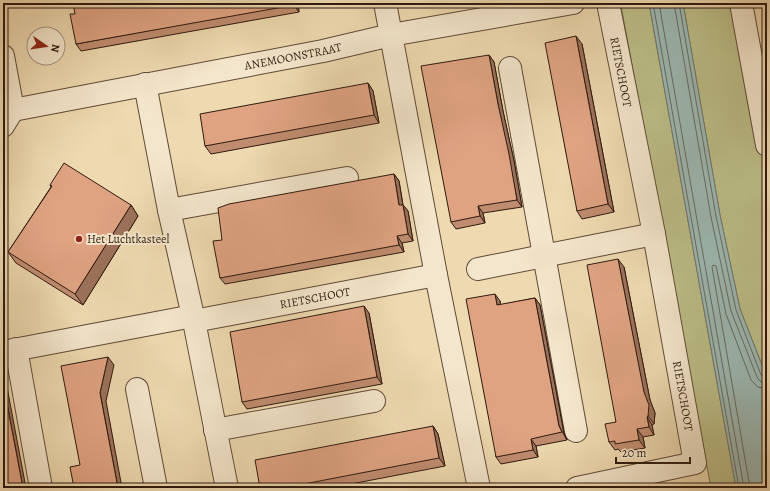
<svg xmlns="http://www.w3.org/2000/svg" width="770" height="491" font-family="Alegreya,serif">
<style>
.green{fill:#bcbe88;stroke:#766c4c}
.water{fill:#9cb9b4;stroke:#707972}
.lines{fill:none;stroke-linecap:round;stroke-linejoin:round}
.shore{stroke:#666a62;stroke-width:1}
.street-casing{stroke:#5f4a37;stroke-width:24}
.street{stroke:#f4e6cc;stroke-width:22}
.wall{fill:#c08c70;stroke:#2f1a0f}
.shaded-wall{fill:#9c725b;stroke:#2f1a0f}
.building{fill:#dfa382;stroke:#2f1a0f}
.poi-dot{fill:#8f2418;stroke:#f4e6cc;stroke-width:1.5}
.labels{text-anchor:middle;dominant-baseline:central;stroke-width:4;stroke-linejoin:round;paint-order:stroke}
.street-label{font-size:12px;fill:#2f1a0f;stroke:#f4e6cc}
.poi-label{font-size:12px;fill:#2f1a0f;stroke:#f4e6cc;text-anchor:start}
</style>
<rect width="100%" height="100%" fill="#eed9b0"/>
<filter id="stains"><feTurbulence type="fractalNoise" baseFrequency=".005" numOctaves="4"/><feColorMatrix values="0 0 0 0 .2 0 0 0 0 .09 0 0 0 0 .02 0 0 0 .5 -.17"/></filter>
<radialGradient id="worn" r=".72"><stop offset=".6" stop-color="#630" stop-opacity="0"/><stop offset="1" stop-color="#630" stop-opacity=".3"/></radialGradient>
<!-- green -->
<path class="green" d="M637 3H649L736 488H711L621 6Z
M683 3H735L767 156V378L740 309 720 215Z"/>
<!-- water -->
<path class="water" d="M649 3H683L720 215 740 309 767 378V488H736Z"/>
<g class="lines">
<!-- shore -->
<path class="shore" d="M653 3 739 488
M659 3 744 488
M674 3 711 217 731 311 757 377 761 382 767 383
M679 3 716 216 736 310 761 375 764 378H767
M750 488 712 267 713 265 716 266 726 314 751 380 758 387 767 389"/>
<!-- street casing -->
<g class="street-casing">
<g id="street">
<path d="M385 3 436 275 479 488"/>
<path d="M741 3 767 145"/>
<path d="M3 56 13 110 3 126"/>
<path d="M510 68 576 431"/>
<path id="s1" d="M13 110 323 51 391 35 573 3"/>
<path d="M169 210 347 178"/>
<path d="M478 269 654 234"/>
<path d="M193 316 227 488"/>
<path id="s2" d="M194 321 436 275"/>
<path d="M16 349 41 488"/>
<path d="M3 352 193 316 169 210 145 84"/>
<path d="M137 389 156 488"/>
<path d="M215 430 374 401"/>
<path d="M577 488 695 463 654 234 608 3"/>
</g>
</g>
<!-- street -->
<use href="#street" class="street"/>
</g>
<!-- wall -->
<path class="wall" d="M298 3 299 12 81 51 76 44Z
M582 44 614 212 582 219 577 211Z
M489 55 494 62 503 111 514 161 522 207 483 213 485 223 456 229 451 222Z
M368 83 373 91 379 123 211 154 205 146Z
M394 174 399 181 403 205 408 211 413 241 402 243 404 252 225 284 220 278 222 240Z
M50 185 131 205 138 216 83 305 16 263 8 252 51 187Z
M624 267 650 400 655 413 654 424 652 425 654 435 643 437 645 448 621 452 618 449 615 450 609 442 616 422Z
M535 298 540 305 564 433 567 440 536 446 538 457 501 464 496 457 500 301V305Z
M369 313 382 384 247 409 242 402Z
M433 426 438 434 445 466 330 488H260Z"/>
<!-- shaded-wall -->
<path class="shaded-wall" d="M294 3H298L299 12 294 5Z
M576 36 582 44 614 212 608 204Z
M489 55 494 62 503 111 514 161 522 207 517 200 498 104Z
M368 83 373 91 379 123 374 115Z
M394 174 399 181 404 212 399 205Z
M131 205 138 216 83 305 75 294Z
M403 205 408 211 413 241 408 234Z
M478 206 483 213 485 223 480 216Z
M397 236 402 243 404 252 399 245Z
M618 259 624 267 650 400 655 413 654 424 648 416Z
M495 294 500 301 502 313 497 305Z
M535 298 540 305 564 433 567 440 559 426Z
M364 306 369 313 382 384 377 377Z
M108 357 114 365 106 401 122 488H118L100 393Z
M3 381 7 387 26 488H23Z
M647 417 652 425 654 435 649 427Z
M433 426 438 434 445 466 439 458Z
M637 429 643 437 645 448 639 440Z
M531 439 536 446 538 457 533 450Z"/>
<!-- building -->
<path class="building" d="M73 3H294V5L76 44 70 14H75Z
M576 36 608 204 577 211 545 43Z
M489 55 498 104 509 154 517 200 478 206 480 216 451 222 421 66Z
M368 83 374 115 205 146 200 114Z
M64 163 131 205 75 294 8 252 52 186 50 185Z
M394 174 399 205H403L408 234 397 236 399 245 220 278 213 241 222 240 218 208 229 204Z
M618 259 644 392 649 405 648 416 647 417 649 427 637 429 639 440 615 444V441L609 442 605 424 616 422 587 265Z
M495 294 497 305 535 298 559 426 562 432 531 439 533 450 496 457 466 299Z
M364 306 377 377 242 402 230 332Z
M108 357 100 393 118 488H74L70 467 80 465 61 366Z
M3 383 23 488H3Z
M433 426 439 458 283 488H260L255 460Z"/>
<!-- markers -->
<circle class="poi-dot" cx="79" cy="239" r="4"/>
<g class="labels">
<!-- street labels -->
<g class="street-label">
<text stroke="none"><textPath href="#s1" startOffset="285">ANEMOONSTRAAT</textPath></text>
<text transform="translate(621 72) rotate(79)">RIETSCHOOT</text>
<text stroke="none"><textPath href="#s2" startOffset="123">RIETSCHOOT</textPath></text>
<text transform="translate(683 396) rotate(80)">RIETSCHOOT</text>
</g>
<!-- poi labels -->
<g class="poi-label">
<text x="87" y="239">Het Luchtkasteel</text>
</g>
</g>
<!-- margin -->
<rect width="770" height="491" fill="none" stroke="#eed9b0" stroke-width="16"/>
<rect x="4" y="4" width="762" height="483" fill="none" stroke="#2f1a0f" stroke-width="2"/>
<rect x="8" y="8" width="754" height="475" fill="none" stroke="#2f1a0f"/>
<!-- north arrow -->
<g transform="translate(46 46) rotate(103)"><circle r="19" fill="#f4e6cc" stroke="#a59480"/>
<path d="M0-3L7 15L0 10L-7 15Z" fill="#8f2418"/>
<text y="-6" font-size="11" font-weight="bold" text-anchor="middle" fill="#2f1a0f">N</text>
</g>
<!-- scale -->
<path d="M616 457v6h74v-6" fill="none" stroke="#2f1a0f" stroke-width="2"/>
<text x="622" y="457" font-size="12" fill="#2f1a0f" stroke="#f4e6cc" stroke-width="3" paint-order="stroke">20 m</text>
<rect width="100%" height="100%" filter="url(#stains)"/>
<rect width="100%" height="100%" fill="url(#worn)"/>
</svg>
